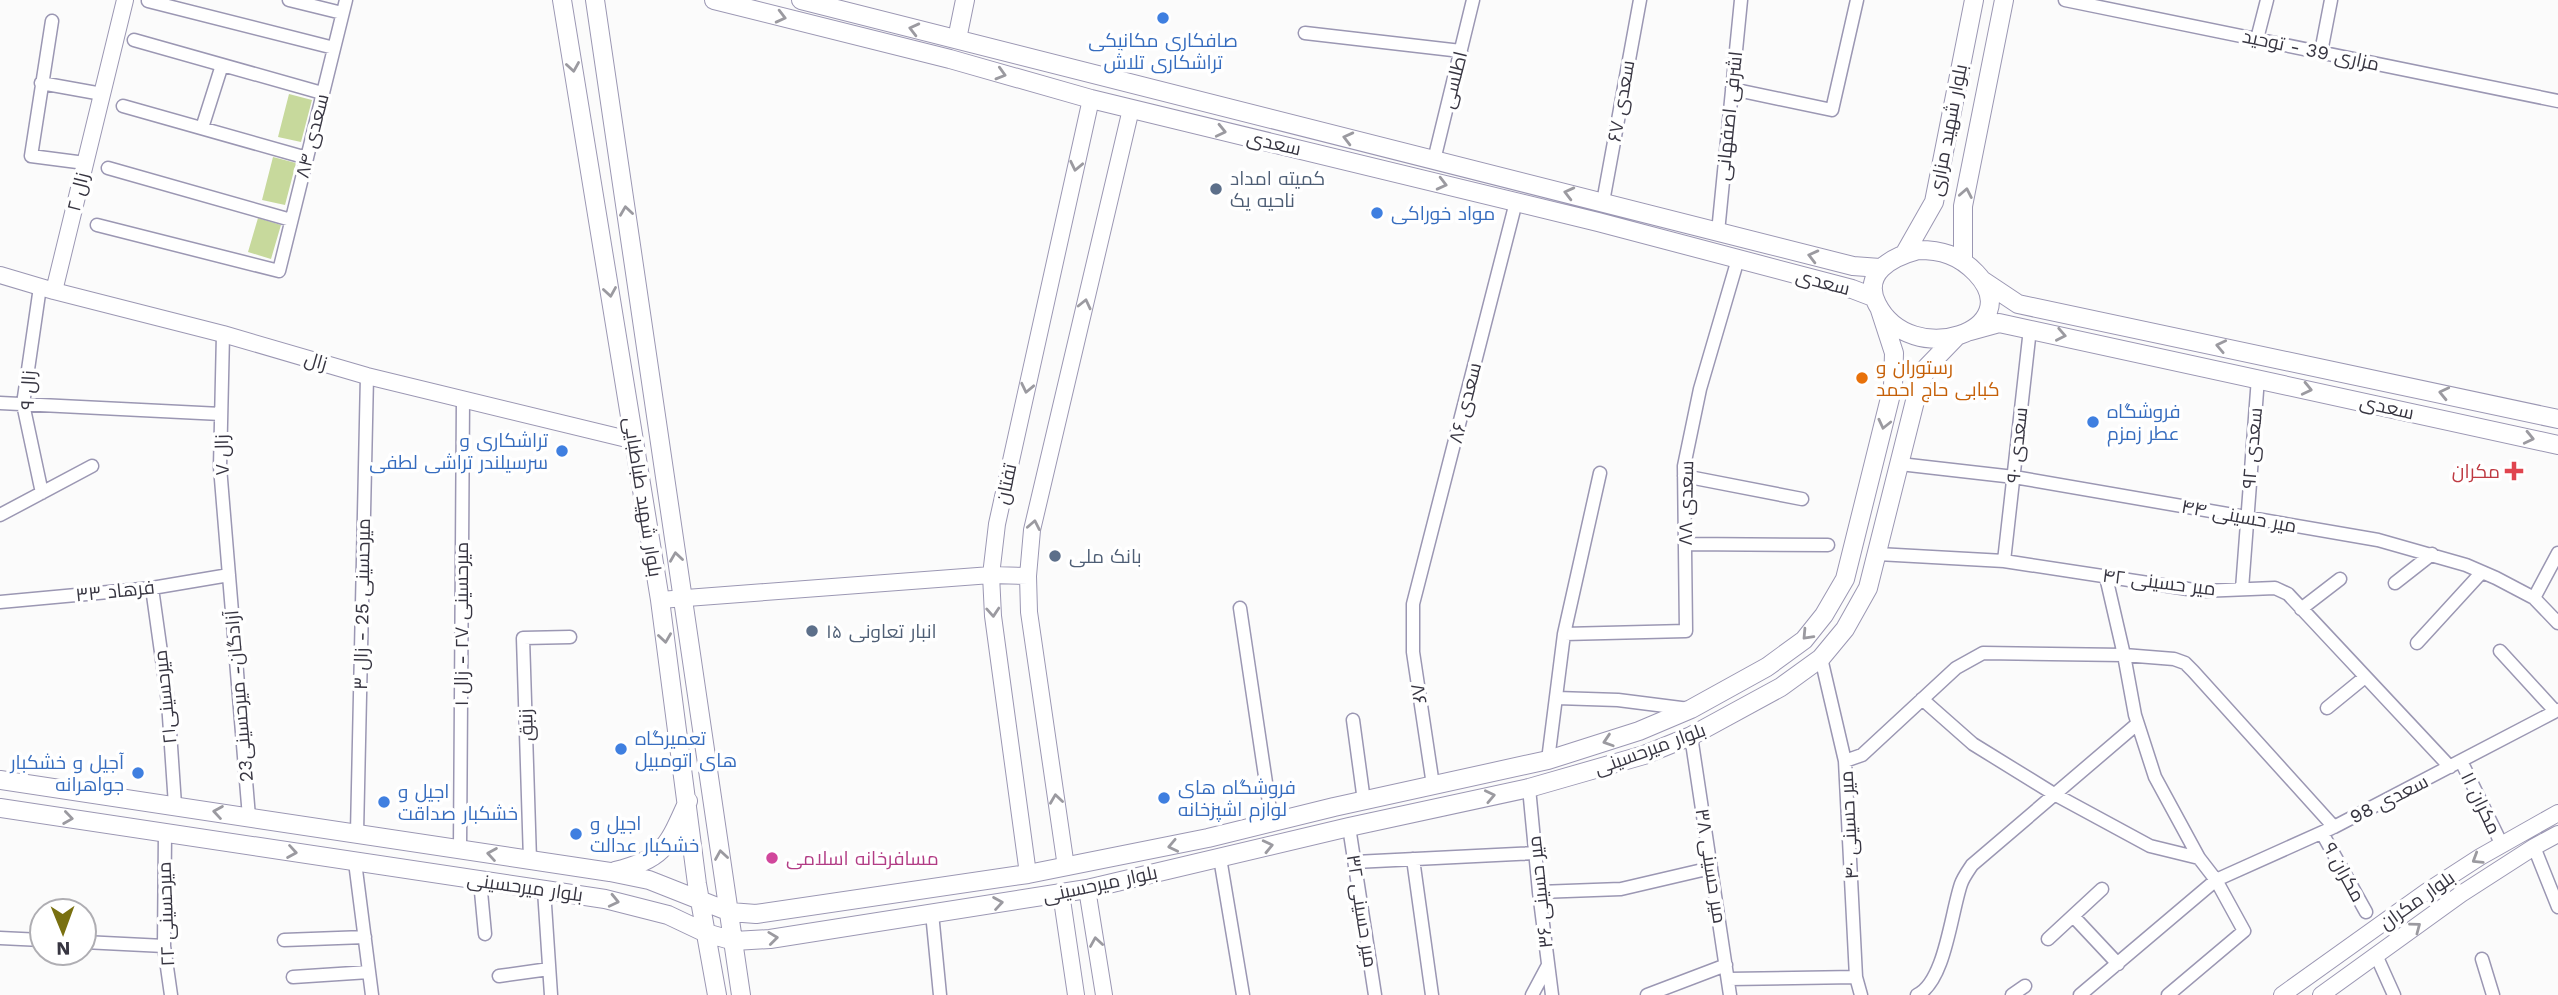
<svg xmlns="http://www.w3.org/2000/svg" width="2558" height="995" font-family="'Work Sans',Cairo,sans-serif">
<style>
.green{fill:#c7d99c}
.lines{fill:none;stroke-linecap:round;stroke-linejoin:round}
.minor-casing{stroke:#9b97b3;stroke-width:15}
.tertiary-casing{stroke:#9b97b3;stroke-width:18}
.secondary-casing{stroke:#9b97b3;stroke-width:20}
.minor{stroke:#fff;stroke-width:12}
.tertiary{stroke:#fff;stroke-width:16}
.secondary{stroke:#fff;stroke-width:18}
.oneway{stroke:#9b9aa0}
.shop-dot{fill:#3f7fe0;stroke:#fff;stroke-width:2.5}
.service-dot{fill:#5c6f8a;stroke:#fff;stroke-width:2.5}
.food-dot{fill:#e8710a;stroke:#fff;stroke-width:2.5}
.health-dot{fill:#e0444e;stroke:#fff;stroke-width:2.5}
.hotel-dot{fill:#d1479c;stroke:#fff;stroke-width:2.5}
.labels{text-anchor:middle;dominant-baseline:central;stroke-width:7;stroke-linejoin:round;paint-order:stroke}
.shop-label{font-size:19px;fill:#366cbe;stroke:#fff;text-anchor:start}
.street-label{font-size:19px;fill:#373541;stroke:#fff}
.service-label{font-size:19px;fill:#4e5e75;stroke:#fff;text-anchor:start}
.food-label{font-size:19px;fill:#c56008;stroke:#fff;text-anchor:start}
.health-label{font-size:19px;fill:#be3a42;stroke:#fff;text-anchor:end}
.hotel-label{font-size:19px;fill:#b23c85;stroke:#fff;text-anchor:start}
</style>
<rect width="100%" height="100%" fill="#fbfbfb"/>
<!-- green -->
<path class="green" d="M289 94 312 100 301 142 278 137Z
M273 157 296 163 285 205 262 200Z
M258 218 281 225 271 259 248 252Z"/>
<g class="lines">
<!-- minor casing -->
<g class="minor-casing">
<path id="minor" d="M289 0 342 13
M2065 0 2558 101
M148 1 334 48
M52 21 31 156 85 163
M1305 33 1461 51
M2257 39 2267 0
M134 40 322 93
M2321 52 2331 0
M41 83 102 94
M1732 89 1832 110 1857 0
M123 106 307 158
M202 128 222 65
M1434 160 1473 0
M108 168 291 220
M1603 202 1640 0
M97 225 279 271 346 0
M1718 232 1741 0
M40 287 23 404 42 493
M223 334 220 467 249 817
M0 403 221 414
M1900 464 2014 477 2378 540 2466 565 2496 578 2534 598 2558 623
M1684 476 1802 499
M0 515 92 466
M1685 544 1828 545
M1878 554 2004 561 2201 591 2275 588 2288 594 2450 767
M2004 561 2030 329
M2106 577 2124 655 2135 715 2155 777 2199 858 2216 880 2244 931 2168 995
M2395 583 2432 554
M152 588 168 702 175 805
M2242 589 2258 378
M2534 598 2558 553
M0 602 152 588 229 575
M1240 608 1272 823
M2301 609 2340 579
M1564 634 1686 631 1684 466 1700 389 1738 259
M2417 643 2482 572
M2500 651 2555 711
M1821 658 1845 761 1856 977 1861 995
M1557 698 1618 700 1689 709
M1922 699 1973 744 2054 794 2150 846 2199 858
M2327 708 2365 677
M1353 720 1364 801
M1691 736 1730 995
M1548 760 1564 634 1600 473
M1845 761 1862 755 1956 668 1983 653 2124 655 2174 659 2185 663 2193 671 2334 827
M2461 761 2502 845
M1433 785 1413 652V604L1516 202
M1529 788 1539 892 1552 995
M1349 827 1375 995
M165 833 164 946 171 995
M357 833 367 376
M2322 833 2366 912
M2534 847 2558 907
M460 849 463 399
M1220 858 1243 995
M1413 859 1432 995
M530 860 523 638 570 637
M355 862 372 995
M1355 862 1535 853
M480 881 485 934
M544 890 551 995
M1539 892 1621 889 1711 868
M932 913 940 995
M2073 916 2118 964
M0 938 42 940
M2048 939 2102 889
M284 940 365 937
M84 942 164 946
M2376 955 2394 995
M2482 959 2493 995
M499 976 549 969
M293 977 369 972
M1728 979 1856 977
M1532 995 1548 965
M1647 995 1726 965
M1917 995C1945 982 1951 913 1961 884 1963 878 1968 871 1972 865L2137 724
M2012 995 2025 986
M2080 995 2216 880 2334 827 2558 710"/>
</g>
<!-- tertiary casing -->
<g class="tertiary-casing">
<path id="tertiary" d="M0 275 54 291 223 334 367 376 635 441
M54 291 125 0
M660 600 991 575 1028 576
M1066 867 1029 612 1028 576 1032 530 1131 109
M1028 874 993 616 991 575 997 524 1091 99
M1087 889 1104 995
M1061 893 1076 995
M2282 995 2426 892 2480 857 2558 813
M2321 995 2461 894 2534 847 2558 834"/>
</g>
<!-- secondary casing -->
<g class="secondary-casing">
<path id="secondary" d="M562 0 660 600 697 884 717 995
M595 0 741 995
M714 0 950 59 1091 99 1598 222 1852 289 1873 297
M801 0 1853 266 1880 268
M957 39 965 0
M1918 250C1941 250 1959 255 1976 273 2030 330 1911 371 1877 304 1861 273 1892 257 1918 250Z
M1905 253 1934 202 1974 0
M1963 261V206L2004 0
M1982 280 2018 304 2558 419
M1970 331 1999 323 2558 445
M0 780 610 872 649 880 730 912 756 914 1028 874 1208 838 1334 807 1548 760 1639 731 1691 709 1767 667 1804 640 1824 615 1845 579 1893 386 1894 353 1880 310
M0 808 605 899 668 915 706 933 734 941 770 939 1087 889 1349 827 1529 788 1644 755 1691 736 1781 687 1821 658 1845 629 1868 588 1917 393 1927 367 1957 336
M615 871C665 859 668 845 688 801"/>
</g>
<!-- minor -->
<use href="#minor" class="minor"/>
<!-- tertiary -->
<use href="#tertiary" class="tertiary"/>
<!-- secondary -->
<use href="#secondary" class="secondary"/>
</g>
<!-- one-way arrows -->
<defs><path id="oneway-chevron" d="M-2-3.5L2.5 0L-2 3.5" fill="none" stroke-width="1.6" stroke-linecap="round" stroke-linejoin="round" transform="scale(1.75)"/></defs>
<g class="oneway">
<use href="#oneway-chevron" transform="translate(781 17) rotate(14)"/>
<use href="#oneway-chevron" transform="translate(914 29) rotate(-166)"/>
<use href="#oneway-chevron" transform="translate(573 67) rotate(81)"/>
<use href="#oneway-chevron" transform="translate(1001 74) rotate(16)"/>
<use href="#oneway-chevron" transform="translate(1221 131) rotate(13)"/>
<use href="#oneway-chevron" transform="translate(1348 138) rotate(-166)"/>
<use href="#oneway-chevron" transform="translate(1076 166) rotate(102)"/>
<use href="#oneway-chevron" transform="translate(1442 184) rotate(14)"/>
<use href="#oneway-chevron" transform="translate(1569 193) rotate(-166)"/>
<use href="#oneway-chevron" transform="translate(1966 193) rotate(-79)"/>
<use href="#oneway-chevron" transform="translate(626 211) rotate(-98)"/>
<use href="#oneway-chevron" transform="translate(1813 256) rotate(-166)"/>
<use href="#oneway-chevron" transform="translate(610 292) rotate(81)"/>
<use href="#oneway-chevron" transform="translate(1085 304) rotate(-77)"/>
<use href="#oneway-chevron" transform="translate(2061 335) rotate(11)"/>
<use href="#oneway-chevron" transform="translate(2221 346) rotate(-168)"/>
<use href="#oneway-chevron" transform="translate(1027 388) rotate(102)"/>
<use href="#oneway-chevron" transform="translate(2307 389) rotate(13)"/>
<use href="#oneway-chevron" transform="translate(2444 393) rotate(-167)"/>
<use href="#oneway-chevron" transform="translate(1884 424) rotate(103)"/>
<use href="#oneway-chevron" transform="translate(2529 438) rotate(13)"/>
<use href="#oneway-chevron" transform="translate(1034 525) rotate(-79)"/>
<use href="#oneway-chevron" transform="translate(676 557) rotate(-98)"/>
<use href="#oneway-chevron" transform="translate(993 612) rotate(86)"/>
<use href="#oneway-chevron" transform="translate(1807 635) rotate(133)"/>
<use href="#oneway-chevron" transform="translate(665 638) rotate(82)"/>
<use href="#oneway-chevron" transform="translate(1608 741) rotate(162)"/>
<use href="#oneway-chevron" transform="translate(1490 796) rotate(-12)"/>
<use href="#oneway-chevron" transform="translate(1056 799) rotate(-98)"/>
<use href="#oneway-chevron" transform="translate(218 812) rotate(-171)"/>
<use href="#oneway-chevron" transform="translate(68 818) rotate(8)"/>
<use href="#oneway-chevron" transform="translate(1173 846) rotate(168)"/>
<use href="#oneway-chevron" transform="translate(1268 846) rotate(-13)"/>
<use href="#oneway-chevron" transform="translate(292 852) rotate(9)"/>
<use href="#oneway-chevron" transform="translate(492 854) rotate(-171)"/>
<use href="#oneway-chevron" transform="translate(721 855) rotate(-99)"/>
<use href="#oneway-chevron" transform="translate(2477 859) rotate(148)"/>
<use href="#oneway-chevron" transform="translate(614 901) rotate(13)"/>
<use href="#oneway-chevron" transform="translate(998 903) rotate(-9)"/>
<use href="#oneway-chevron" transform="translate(2416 927) rotate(-37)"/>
<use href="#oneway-chevron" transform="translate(773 938) rotate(-7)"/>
<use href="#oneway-chevron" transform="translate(1096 942) rotate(-99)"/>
</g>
<!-- markers -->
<g class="shop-dot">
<circle cx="1163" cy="18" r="7"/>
<circle cx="1377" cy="213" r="7"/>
<circle cx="2093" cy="422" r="7"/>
<circle cx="562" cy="451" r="7"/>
<circle cx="621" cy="749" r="7"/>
<circle cx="138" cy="773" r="7"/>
<circle cx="1164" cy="798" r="7"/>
<circle cx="384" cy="802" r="7"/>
<circle cx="576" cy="834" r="7"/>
</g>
<g class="service-dot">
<circle cx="1216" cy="189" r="7"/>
<circle cx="1055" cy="556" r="7"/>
<circle cx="812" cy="631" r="7"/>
</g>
<circle class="food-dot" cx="1862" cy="378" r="7"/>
<path class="health-dot" d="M2510.5 460.5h7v7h7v7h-7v7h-7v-7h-7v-7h7z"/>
<circle class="hotel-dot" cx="772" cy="858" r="7"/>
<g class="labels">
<!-- shop labels -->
<g class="shop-label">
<text x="1163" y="40" text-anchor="middle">صافکاری مکانیکی<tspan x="1163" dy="22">تراشکاری تلاش</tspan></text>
<text x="1391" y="213">مواد خوراکی</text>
<text x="2107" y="411">فروشگاه<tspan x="2107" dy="22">عطر زمزم</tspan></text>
<text x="548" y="440" text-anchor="end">تراشکاری و<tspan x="548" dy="22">سرسیلندر تراشی لطفی</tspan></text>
<text x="635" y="738">تعمیرگاه<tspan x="635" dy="22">های اتومبیل</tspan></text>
<text x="124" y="762" text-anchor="end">آجیل و خشکبار<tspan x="124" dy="22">جواهرانه</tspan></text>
<text x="1178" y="787">فروشگاه های<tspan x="1178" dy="22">لوازم اشپزخانه</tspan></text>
<text x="398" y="791">اجیل و<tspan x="398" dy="22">خشکبار صداقت</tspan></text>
<text x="590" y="823">اجیل و<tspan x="590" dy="22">خشکبار عدالت</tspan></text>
</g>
<!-- street labels -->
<g class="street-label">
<text transform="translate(2311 50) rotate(12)">مزاری 39 - توحید</text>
<text transform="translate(1454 80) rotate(-76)">اطلسی</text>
<text transform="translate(1621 101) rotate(-80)">سعدی ۶۷</text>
<text transform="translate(1729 116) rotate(-84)">اشرفی اصفهانی</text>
<text transform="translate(1948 130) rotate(-79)">بلوار شهید مزاری</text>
<text transform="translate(312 136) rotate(-76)">سعدی ۸۴</text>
<text transform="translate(1274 143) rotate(13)">سعدی</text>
<text transform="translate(78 192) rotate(-76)">زال ۲</text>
<text transform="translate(1823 282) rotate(15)">سعدی</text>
<text transform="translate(316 361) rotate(16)">زال</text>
<text transform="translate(28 390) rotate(-87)">زال ۹</text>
<text transform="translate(1465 403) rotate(-76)">سعدی ۸۶</text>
<text transform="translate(2387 407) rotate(13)">سعدی</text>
<text transform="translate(2017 445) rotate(-84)">سعدی ۹۰</text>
<text transform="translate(2252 448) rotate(-85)">سعدی ۹۲</text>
<text transform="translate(222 455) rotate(-91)">زال ۷</text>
<text transform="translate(1006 484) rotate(-78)">تفتان</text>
<text transform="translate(643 497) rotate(81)">بلوار شهید طباطبایی</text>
<text transform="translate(1686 503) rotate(-89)">سعدی ۸۸</text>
<text transform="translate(2239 516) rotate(10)">میر حسینی ۴۴</text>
<text transform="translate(2159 582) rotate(7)">میر حسینی ۴۲</text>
<text transform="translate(115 591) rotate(-6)">فرهاد ۳۳</text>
<text transform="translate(362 604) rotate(-89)">میرحسینی 25 - زال ۳</text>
<text transform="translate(461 624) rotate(-90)">میرحسینی ۲۷ - زال ۱</text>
<text transform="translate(1419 694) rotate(81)">۸۶</text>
<text transform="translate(239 696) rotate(-95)">آزادگان- میرحسینی23</text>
<text transform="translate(165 697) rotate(-96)">میرحسینی۲۱</text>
<text transform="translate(526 725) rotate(-92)">زنبق</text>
<text transform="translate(1650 749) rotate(-20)">بلوار میرحسینی</text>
<text transform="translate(2389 799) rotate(-27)">سعدی 98</text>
<text transform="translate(2481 803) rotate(64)">مکران ۱۱</text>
<text transform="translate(1849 825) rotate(-93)">میر حسینی ۴۰</text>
<text transform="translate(1711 866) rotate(81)">میر حسینی ۳۸</text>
<text transform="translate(2344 872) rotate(61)">مکران ۹</text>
<text transform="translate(1100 884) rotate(-12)">بلوار میرحسینی</text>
<text transform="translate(525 887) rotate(8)">بلوار میرحسینی</text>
<text transform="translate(1540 892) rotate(-96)">میر حسینی ۳۶</text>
<text transform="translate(2417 900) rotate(-35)">بلوار مکران</text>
<text transform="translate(1362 911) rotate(81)">میر حسینی ۳۲</text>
<text transform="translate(166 914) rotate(-92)">میرحسینی ۲۲</text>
</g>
<!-- service labels -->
<g class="service-label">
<text x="1230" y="178">کمیته امداد<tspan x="1230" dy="22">ناحیه یک</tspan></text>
<text x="1069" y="556">بانک ملی</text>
<text x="826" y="631">انبار تعاونی ۱۵</text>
</g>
<!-- food labels -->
<g class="food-label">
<text x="1876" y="367">رستوران و<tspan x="1876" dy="22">کبابی حاج احمد</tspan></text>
</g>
<!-- health labels -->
<g class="health-label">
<text x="2500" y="471">مکران</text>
</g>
<!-- hotel labels -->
<g class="hotel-label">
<text x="786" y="858">مسافرخانه اسلامی</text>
</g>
</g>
<!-- north arrow -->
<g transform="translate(63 932) rotate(179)"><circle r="33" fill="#ffffff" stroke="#afaeb3" stroke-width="2"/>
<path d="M0-5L12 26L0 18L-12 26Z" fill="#797010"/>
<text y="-10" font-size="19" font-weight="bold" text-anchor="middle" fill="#373541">N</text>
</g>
</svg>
